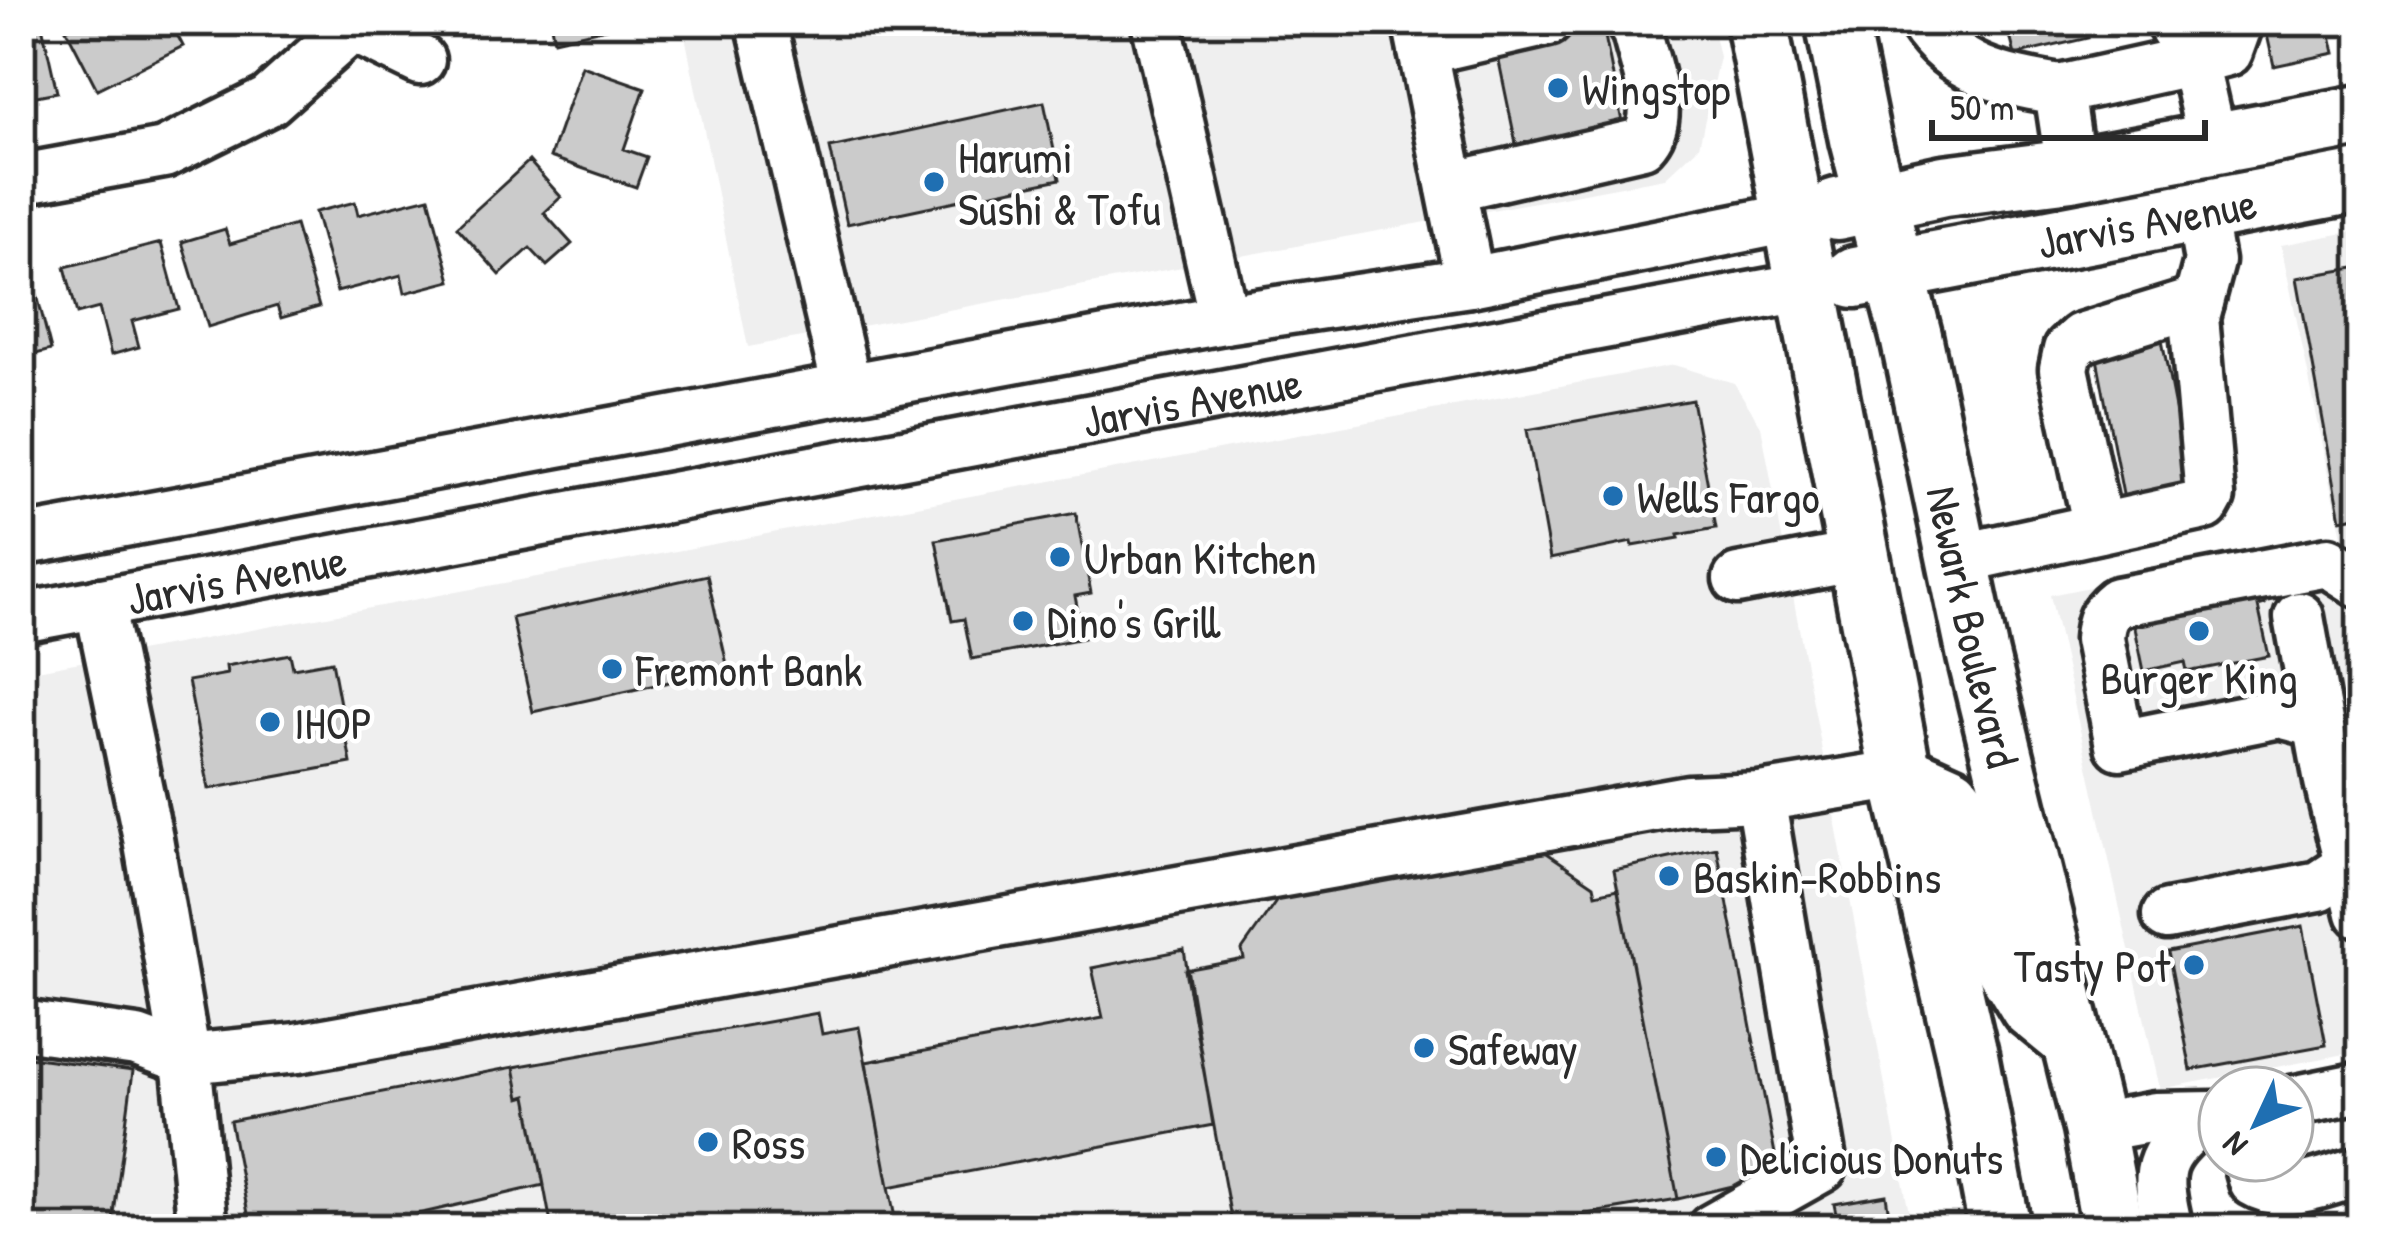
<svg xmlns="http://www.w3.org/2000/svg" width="2382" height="1250" font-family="'Patrick Hand',sans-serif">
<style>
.built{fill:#efefef}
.building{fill:#cbcbcb;stroke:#2b2b2b;stroke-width:3}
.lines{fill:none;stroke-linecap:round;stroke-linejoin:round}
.minor-casing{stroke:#2b2b2b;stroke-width:57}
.major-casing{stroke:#2b2b2b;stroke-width:69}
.minor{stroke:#fff;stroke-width:48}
.major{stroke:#fff;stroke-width:60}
.poi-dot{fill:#1f6fb2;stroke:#fff;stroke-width:4.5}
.labels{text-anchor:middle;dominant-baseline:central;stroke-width:9;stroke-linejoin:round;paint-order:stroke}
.poi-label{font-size:45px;fill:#2b2b2b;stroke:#fff;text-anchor:start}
.street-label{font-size:45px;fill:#2b2b2b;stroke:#fff}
</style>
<rect width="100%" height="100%" fill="#fff"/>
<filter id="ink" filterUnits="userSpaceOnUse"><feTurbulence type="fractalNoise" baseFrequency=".00833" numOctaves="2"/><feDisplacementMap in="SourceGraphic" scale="24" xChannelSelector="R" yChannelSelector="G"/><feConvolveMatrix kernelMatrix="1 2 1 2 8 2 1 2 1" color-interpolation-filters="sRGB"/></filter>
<g filter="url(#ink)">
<!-- built -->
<path class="built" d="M682 21H1711L1719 57 1699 146 1665 178 748 347Z
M2361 230V1051L2160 1089 2050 595 2342 536 2281 245Z
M1674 365 1734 383 1761 426 1912 1229H21V673Z"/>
<!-- building -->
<path class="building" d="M21 21H41L57 92 21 99Z
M81 21H170L183 46 97 89 66 29Z
M550 21H636L554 40Z
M2006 21H2084L2088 38 2015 55Z
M2264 21H2328L2335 53 2274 66Z
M1603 26 1626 142 1520 163 1496 47Z
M582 66 645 88 624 149 647 157 636 187 550 157Z
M1044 102 1060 179 847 224 830 148Z
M529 161 561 197 544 213 572 244 547 266 530 248 500 275 457 227Z
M429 197 451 281 405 293 401 275 337 292 315 212 355 202 358 215Z
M295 225 319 307 281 318 277 306 208 327 182 242 225 229 230 244Z
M161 243 179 309 132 321 139 347 111 355 99 308 77 314 65 267Z
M2361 267V515L2341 519 2297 278Z
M34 283 51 350 21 358V286Z
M2161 335 2191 492 2125 505 2095 348Z
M1692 400 1716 528 1678 535 1679 538 1633 546 1632 542 1550 559 1527 430Z
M1076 513 1091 593 1075 596 1083 638 972 659 964 619 952 621 936 540Z
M707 575 728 669 533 712 512 618Z
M2260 578 2265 604 2258 606 2269 656 2187 672 2185 662 2144 671 2130 604Z
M290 654 293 668 332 661 351 763 209 789 188 681 227 674 226 666Z
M1538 847 1594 885 1596 894 1618 889 1678 1199 1495 1229H1233L1185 970 1244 959 1242 950 1280 896Z
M1717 848 1779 1175 1678 1199 1614 870Z
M2303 926 2326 1045 2191 1070 2168 952Z
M1184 950 1213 1125 889 1187 866 1062 1103 1018 1092 968Z
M818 1013 822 1034 859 1027 897 1229H552L527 1096 520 1098 514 1067Z
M21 1056 133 1071 112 1229H21Z
M514 1067 520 1098 527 1096 544 1185 353 1229H251L230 1121Z
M1886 1195 1891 1229H1779L1837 1219 1834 1204Z"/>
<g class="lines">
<!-- minor casing -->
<g class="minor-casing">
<g id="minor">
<path d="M761 21 847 388"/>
<path d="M1156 21 1224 319"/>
<path d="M1417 21 1470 282"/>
<path d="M1922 21C1955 72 2003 80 2059 90L2071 170"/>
<path d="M352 27 420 60"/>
<path d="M1423 50 1548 21"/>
<path d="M2059 90 2194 60 2170 21"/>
<path d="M2213 144 2194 60 2228 51 2236 29 2234 21"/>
<path d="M21 179 164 153 269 101 352 27"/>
<path d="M1451 187 1642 143C1668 116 1644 65 1637 32L1630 21"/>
<path d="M2098 528 2064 369 2068 350 2081 338 2198 302"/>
<path d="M21 541 1224 319 1470 282 1796 217"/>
<path d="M1958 559 2205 505 2210 496 2194 317 2209 261 2200 211"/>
<path d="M1738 579 1859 556"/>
<path d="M99 603 148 838 186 1059 203 1229"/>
<path d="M2299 617 2329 782 2361 913"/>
<path id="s1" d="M21 618 1808 286"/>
<path d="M2318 723 2280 713 2120 745 2099 639C2100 622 2103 613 2117 602L2328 562 2361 583"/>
<path d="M2167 915 2319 886 2349 866"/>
<path d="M21 1025 137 1041 186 1059 297 1048 1688 800 1760 797 1901 774"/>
<path d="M2292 1101 2361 1087"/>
<path d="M2094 1128 2155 1117 2215 1116"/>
<path d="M2248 1160 2254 1182C2284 1201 2329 1179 2361 1171"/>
<path d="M1712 1229 1822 1167 1760 797"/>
<path d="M2168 1229C2154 1170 2156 1158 2201 1119"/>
</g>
</g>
<!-- major casing -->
<g class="major-casing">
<g id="major">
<path d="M1756 21 1901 774 1967 1055 2000 1229"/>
<path id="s2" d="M1836 21 1860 139 1911 336 1978 656 2094 1128 2113 1229"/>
<path d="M1837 209 1944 186 2071 170 2361 116"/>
<path id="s3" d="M1855 277 2361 181"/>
<path d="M1901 774 1950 796 1973 826 2007 967 2031 1007 2069 1038"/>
</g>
</g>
<!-- minor -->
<use href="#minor" class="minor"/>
<!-- major -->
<use href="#major" class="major"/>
</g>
</g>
<!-- markers -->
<g class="poi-dot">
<circle cx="1558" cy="88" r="12"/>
<circle cx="934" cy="182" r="12"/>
<circle cx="1613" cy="496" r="12"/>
<circle cx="1060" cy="557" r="12"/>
<circle cx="1023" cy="621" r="12"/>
<circle cx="2199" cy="631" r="12"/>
<circle cx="612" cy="669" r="12"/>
<circle cx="270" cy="722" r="12"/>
<circle cx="1669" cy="876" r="12"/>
<circle cx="2194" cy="965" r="12"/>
<circle cx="1424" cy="1048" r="12"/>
<circle cx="708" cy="1142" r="12"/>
<circle cx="1716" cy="1157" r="12"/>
</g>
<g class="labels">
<!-- poi labels -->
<g class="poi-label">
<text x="1582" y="88">Wingstop</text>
<text x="958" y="156">Harumi<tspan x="958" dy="52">Sushi &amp; Tofu</tspan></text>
<text x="1637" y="496">Wells Fargo</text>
<text x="1084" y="557">Urban Kitchen</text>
<text x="1047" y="621">Dino's Grill</text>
<text x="636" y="669">Fremont Bank</text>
<text x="2199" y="677" text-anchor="middle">Burger King</text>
<text x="294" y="722">IHOP</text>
<text x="1693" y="876">Baskin-Robbins</text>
<text x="2170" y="965" text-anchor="end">Tasty Pot</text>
<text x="1448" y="1048">Safeway</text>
<text x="732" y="1142">Ross</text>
<text x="1740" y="1157">Delicious Donuts</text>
</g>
<!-- street labels -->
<g class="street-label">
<text stroke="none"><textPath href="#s3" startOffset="297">Jarvis Avenue</textPath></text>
<text stroke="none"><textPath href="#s1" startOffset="1191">Jarvis Avenue</textPath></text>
<text stroke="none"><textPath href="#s1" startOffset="219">Jarvis Avenue</textPath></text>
<text stroke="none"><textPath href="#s2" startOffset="621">Newark Boulevard</textPath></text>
</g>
</g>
<!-- margin -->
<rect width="2382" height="1250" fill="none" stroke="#fff" stroke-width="72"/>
<rect x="36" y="36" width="2310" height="1178" fill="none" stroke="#2b2b2b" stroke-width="4.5" filter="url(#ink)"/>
<!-- north arrow -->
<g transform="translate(2256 1124) rotate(226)"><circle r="57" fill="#ffffff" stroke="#aaaaaa" stroke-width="3"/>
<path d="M0-9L21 45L0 30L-21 45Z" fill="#1f6fb2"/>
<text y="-18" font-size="33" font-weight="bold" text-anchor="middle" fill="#2b2b2b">N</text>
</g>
<!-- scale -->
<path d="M1932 120v18h273v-18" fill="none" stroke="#2b2b2b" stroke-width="6"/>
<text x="1950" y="120" font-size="36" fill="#2b2b2b" stroke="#ffffff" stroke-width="9" paint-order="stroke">50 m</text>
</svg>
